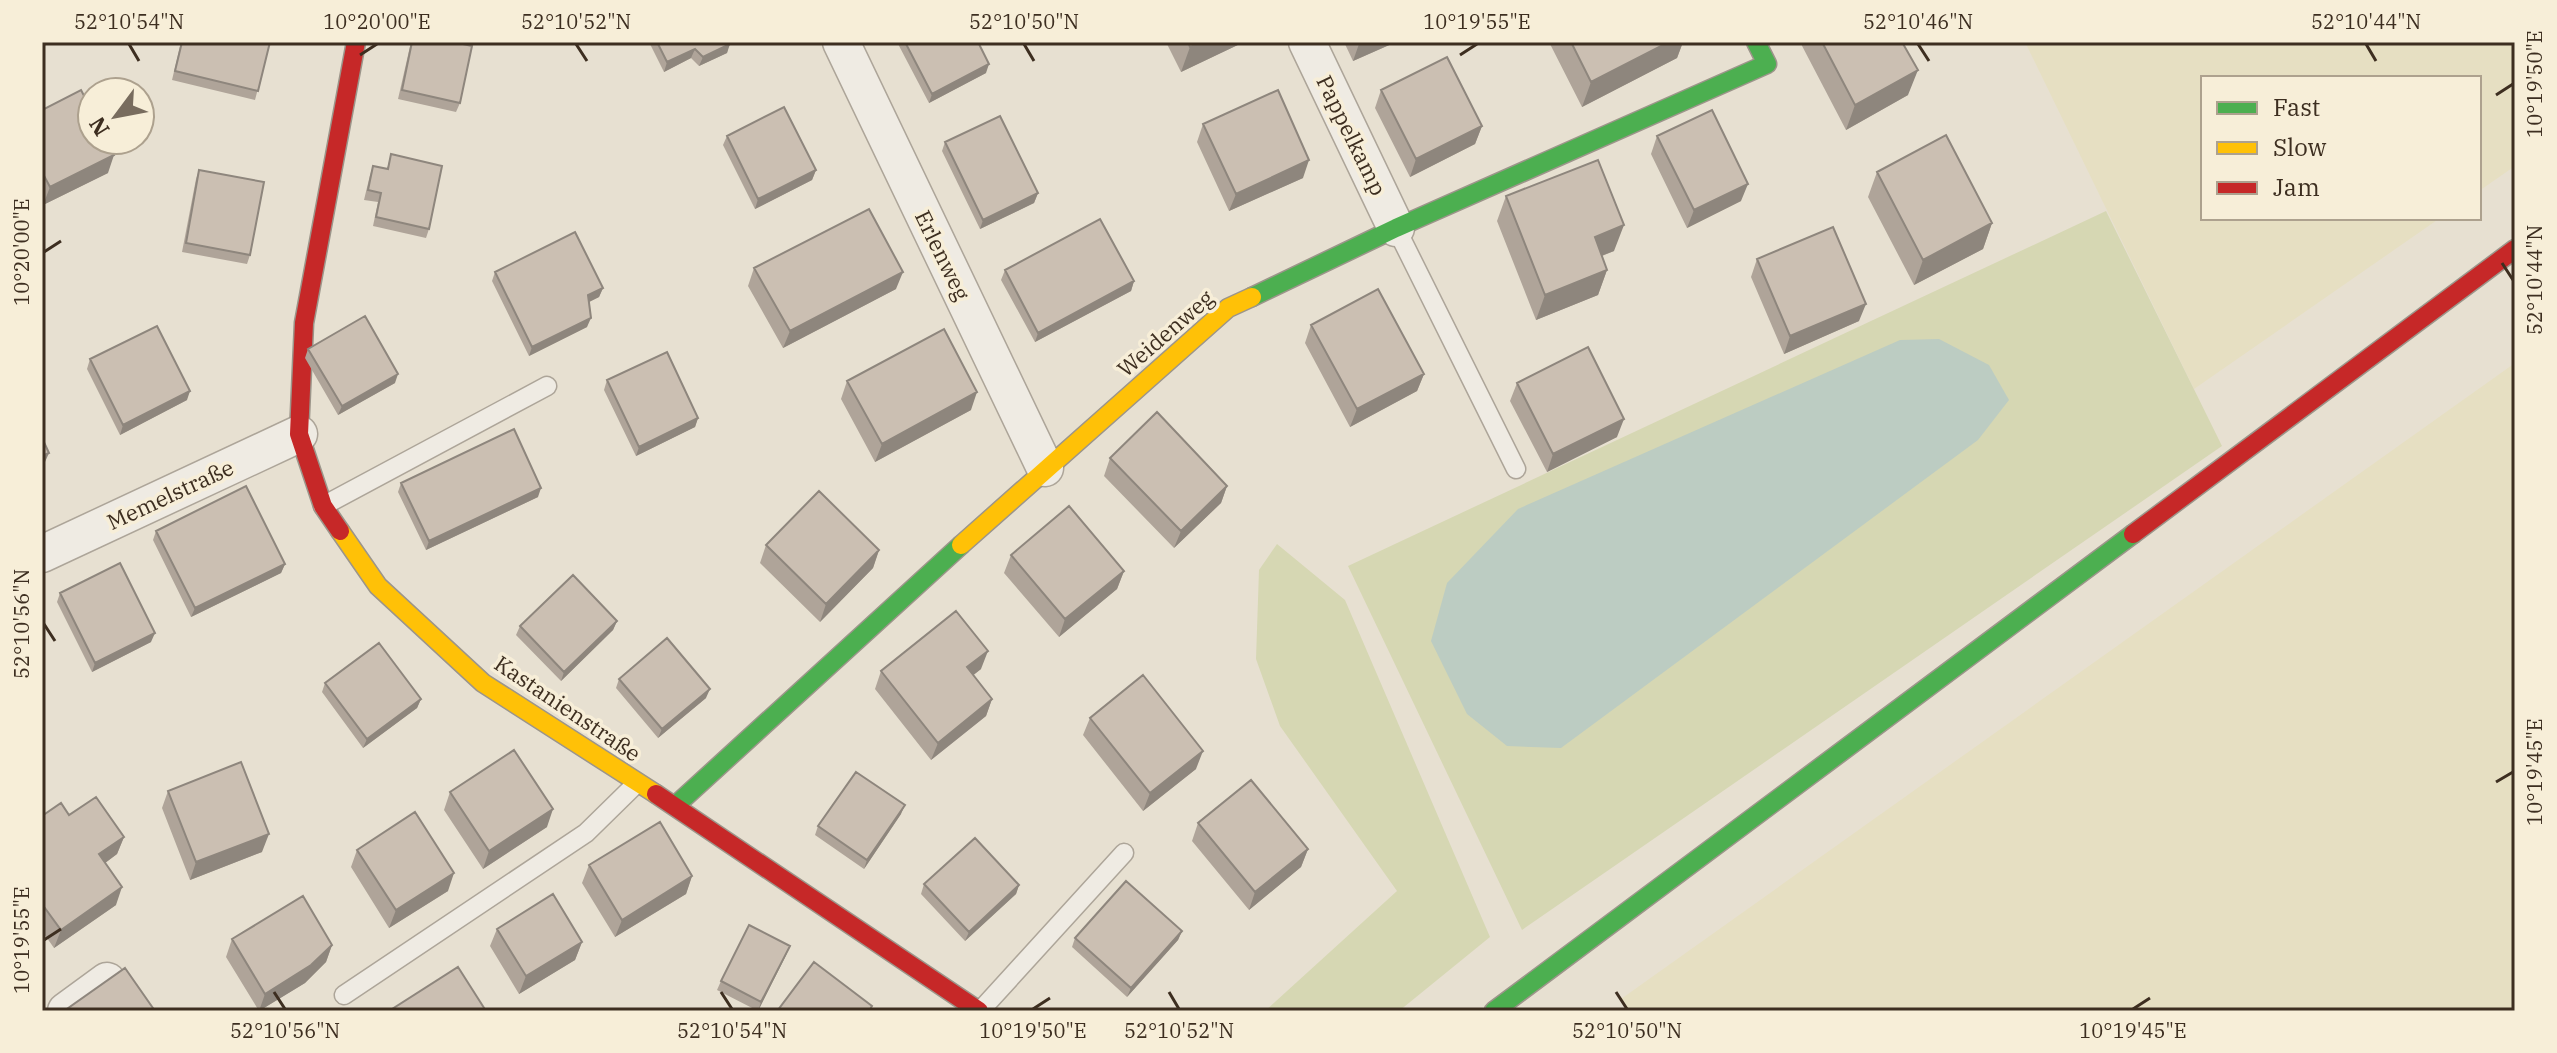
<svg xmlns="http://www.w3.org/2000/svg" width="2557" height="1053" font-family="'IBM Plex Serif',serif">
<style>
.farmland{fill:#e6dfc2}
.green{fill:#d6d7b3}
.water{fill:#bcccc2}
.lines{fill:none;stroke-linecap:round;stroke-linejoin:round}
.lane-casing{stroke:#ada599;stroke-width:21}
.street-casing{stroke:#ada599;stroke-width:39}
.fast-casing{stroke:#9c958a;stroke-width:21}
.slow-casing{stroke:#9c958a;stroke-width:21}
.jam-casing{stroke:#9c958a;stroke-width:21}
.lane{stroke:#efebe3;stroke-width:18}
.street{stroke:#efebe3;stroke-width:36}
.fast{stroke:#4caf50;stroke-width:18}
.slow{stroke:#ffc107;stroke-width:18}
.jam{stroke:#c62828;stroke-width:18}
.wall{fill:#afa499}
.shaded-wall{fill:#8e867d}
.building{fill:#cbbfb2;stroke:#8e867d;stroke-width:2}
.ticks{fill:none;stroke:#3d2e20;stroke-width:3}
.labels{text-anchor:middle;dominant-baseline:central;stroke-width:7;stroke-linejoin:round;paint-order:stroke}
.street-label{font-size:22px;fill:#3d2e20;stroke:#f7eed8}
.neatline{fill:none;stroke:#3d2e20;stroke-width:3}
.ticks-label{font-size:20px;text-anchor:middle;fill:#3d2e20}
</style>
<rect width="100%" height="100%" fill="#e7e0d1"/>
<!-- farmland -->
<path class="farmland" d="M2025 42H2515V166L2479 191V78H2203V218H2440L2194 389Z
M2515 363V1011H1627L1621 999Z"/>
<!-- green -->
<path class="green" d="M2106 211 2222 446 1522 930 1348 566Z
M1277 544 1345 600 1490 937 1399 1011H1265L1397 891 1280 726 1256 659 1259 570Z"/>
<!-- water -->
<path class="water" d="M1939 339 1989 365 2009 400 1978 440 1561 748 1507 746 1467 714 1431 641 1447 583 1518 509 1900 340Z"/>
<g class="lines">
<!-- lane casing -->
<g class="lane-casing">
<path id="lane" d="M1396 228 1516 469
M323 506 547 386
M344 995 586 833 637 783
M980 1011 1124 853"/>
</g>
<!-- street casing -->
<g class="street-casing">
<path id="street" d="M841 42 1045 468
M1307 42 1396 228
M42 554 299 434
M66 1011 107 981"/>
</g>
<!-- fast casing -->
<g class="fast-casing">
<path id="fast" d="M1252 297 1396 228 1767 64 1756 42
M675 806 961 545
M1494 1011 2133 534"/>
</g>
<!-- slow casing -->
<g class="slow-casing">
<path id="slow" d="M340 531 378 586 483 683 656 794
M961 545 1228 308 1252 297"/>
</g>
<!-- jam casing -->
<g class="jam-casing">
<path id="jam" d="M340 531 323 506 299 434 304 323 356 42
M2133 534 2515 249
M656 794 979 1011"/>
</g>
<!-- lane -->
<use href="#lane" class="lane"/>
<!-- street -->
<use href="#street" class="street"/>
<!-- fast -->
<use href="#fast" class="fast"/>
<!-- slow -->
<use href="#slow" class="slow"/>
<!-- jam -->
<use href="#jam" class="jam"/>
</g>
<!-- wall -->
<path class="wall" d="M181 42H270L255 100 172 80Z
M411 42H454L460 103 456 112 398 99Z
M649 42H729L727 53 699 66 691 58 664 72Z
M897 42H978L986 73 929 103Z
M1166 42H1244L1181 72Z
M1344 42H1396L1353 61Z
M1549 42H1683L1677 58 1582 107Z
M1800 42H1902L1908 95 1846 130Z
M1381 90 1482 126 1475 144 1410 177 1375 108Z
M42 110 108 173 43 205 42 203Z
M1203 124 1303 178 1229 211 1197 142Z
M727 136 816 170 812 180 755 209 723 145Z
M1657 136 1741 201 1687 228 1651 154Z
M945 142 1038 193 1034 203 980 229 942 151Z
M391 154 429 229 426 238 373 226 378 202 364 200 370 175 373 166 387 169Z
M199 170 250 255 247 264 182 252 196 179Z
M1877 172 1992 223 1983 249 1914 285 1868 197Z
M1506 196 1614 251 1602 256 1607 270 1598 295 1536 320 1497 221Z
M1757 259 1859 321 1784 354 1751 277Z
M754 268 896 289 783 348 748 286Z
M1005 270 1134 281 1131 291 1035 342 1001 280Z
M495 272 603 288 599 297 589 302 587 327 529 356 492 281Z
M1311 325 1424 374 1417 391 1350 427 1305 343Z
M308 349 395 383 338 415 305 358Z
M90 359 187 400 120 435 87 369Z
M607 380 698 418 695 427 636 456 604 390Z
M847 381 971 410 875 462 841 399Z
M1517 383 1617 437 1547 472 1510 401Z
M1110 458 1227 486 1221 503 1174 548 1104 476Z
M401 483 538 497 426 550 398 492Z
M156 531 285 564 281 573 191 617 153 540Z
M766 545 879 550 873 568 820 622 760 563Z
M1011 555 1124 571 1117 589 1059 637 1004 573Z
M60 593 151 642 92 672 57 602Z
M617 621 613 630 561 681 516 635 520 626Z
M981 669 973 675 992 699 986 716 931 760 875 689 881 671Z
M619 679 706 698 658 738 616 688Z
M325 683 421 699 417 708 363 748 322 692Z
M1090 718 1196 769 1143 811 1083 735Z
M168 791 262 852 190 880 162 808Z
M450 792 547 827 483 869 444 810Z
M901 814 864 869 815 835 818 826Z
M69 815 124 837 117 854 105 863 116 905 54 948 42 931V816Z
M1198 823 1308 849 1301 867 1249 910 1192 841Z
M357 850 448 891 389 928 351 867Z
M589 865 692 876 686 894 615 937 582 883Z
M924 884 1019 885 1016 894 965 941 921 894Z
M497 929 582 942 575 960 519 994 490 946Z
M1182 931 1178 940 1127 997 1072 947 1075 938Z
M232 939 332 945 326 962 305 983 259 1011 226 957Z
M790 946 786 955 758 1011 717 990 721 981Z"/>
<!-- shaded-wall -->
<path class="shaded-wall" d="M42 42H52L42 47Z
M1201 42H1244L1181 72 1190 47Z
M1363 42H1396L1353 61 1359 44Z
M1669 42H1683L1677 58 1582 107 1591 82Z
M730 44 727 53 699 66 703 57Z
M695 49 691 58 664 72 667 62Z
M989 64 986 73 929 103 932 94Z
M1918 70 1908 95 1846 130 1855 105Z
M1482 126 1475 144 1410 177 1416 159Z
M114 155 108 173 43 205 50 187Z
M1309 160 1303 178 1229 211 1236 194Z
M816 170 812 180 755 209 758 199Z
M1748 184 1741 201 1687 228 1694 210Z
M1038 193 1034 203 980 229 983 220Z
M1992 223 1983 249 1914 285 1923 260Z
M1624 225 1614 251 1585 262 1595 237Z
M1607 270 1598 295 1536 320 1545 295Z
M903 272 896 289 783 348 790 331Z
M1134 281 1131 291 1035 342 1038 333Z
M603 288 599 297 585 304 588 295Z
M1866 304 1859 321 1784 354 1790 336Z
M591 318 587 327 529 356 532 347Z
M398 374 395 383 338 415 342 406Z
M1424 374 1417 391 1350 427 1357 409Z
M190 391 187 400 120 435 123 425Z
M977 392 971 410 875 462 882 444Z
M698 418 695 427 636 456 639 447Z
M1624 419 1617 437 1547 472 1553 454Z
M49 453 45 462 42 464V456Z
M1227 486 1221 503 1174 548 1181 531Z
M541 488 538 497 426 550 429 541Z
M879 550 873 568 820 622 826 604Z
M285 564 281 573 191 617 195 608Z
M1124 571 1117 589 1059 637 1065 619Z
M617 621 613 630 561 681 564 672Z
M155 633 151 642 92 672 95 663Z
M988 651 981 669 961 685 967 667Z
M710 689 706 698 658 738 662 729Z
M421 699 417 708 363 748 367 739Z
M992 699 986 716 931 760 938 743Z
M1203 751 1196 769 1143 811 1150 793Z
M905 805 901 814 864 869 867 860Z
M553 809 547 827 483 869 489 851Z
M269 834 262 852 190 880 196 862Z
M124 837 117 854 93 872 99 854Z
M1308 849 1301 867 1249 910 1255 892Z
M454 873 448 891 389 928 396 910Z
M692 876 686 894 615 937 622 920Z
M1019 885 1016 894 965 941 969 932Z
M122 887 116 905 54 948 61 930Z
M1182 931 1178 940 1127 997 1131 988Z
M582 942 575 960 519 994 526 976Z
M332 945 326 962 305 983 259 1011 265 994Z
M790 946 786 955 758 1011 761 1002Z"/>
<!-- building -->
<path class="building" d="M182 42H270L258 91 175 71Z
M412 42H454L472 46 460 103 402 90Z
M657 42H729L730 44 703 57 695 49 667 62Z
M905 42H978L989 64 932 94Z
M1188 42H1201L1190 47Z
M1571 42H1669L1591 82Z
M1822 42H1902L1918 70 1855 105Z
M1447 57 1482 126 1416 159 1381 90Z
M81 90 92 111V140H107L114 155 50 187 42 172V110Z
M1278 90 1309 160 1236 194 1203 124Z
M784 107 816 170 758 199 727 136Z
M1712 110 1748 184 1694 210 1657 136Z
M1000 116 1038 193 983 220 945 142Z
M1946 135 1992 223 1923 260 1877 172Z
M391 154 442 166 429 229 376 217 381 193 368 190 373 166 388 169Z
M1598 160 1624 225 1595 237 1607 270 1545 295 1506 196Z
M199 170 264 182 250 255 186 243Z
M869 209 903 272 790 331 754 268Z
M1100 219 1134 281 1038 333 1005 270Z
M1833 227 1866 304 1790 336 1757 259Z
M575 232 603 288 588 295 591 318 532 347 495 272Z
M1378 289 1424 374 1357 409 1311 325Z
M365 316 398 374 342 406 308 349Z
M157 326 190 391 123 425 90 359Z
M944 329 977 392 882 444 847 381Z
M1588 347 1624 419 1553 454 1517 383Z
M667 352 698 418 639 447 607 380Z
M1157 412 1227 486 1181 531 1110 458Z
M514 429 541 488 429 541 401 483Z
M42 438 49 453 42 456Z
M246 486 285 564 195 608 156 531Z
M819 491 879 550 826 604 766 545Z
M1069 506 1124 571 1065 619 1011 555Z
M120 563 155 633 95 663 60 593Z
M573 575 617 621 564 672 520 626Z
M956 611 988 651 967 667 992 699 938 743 881 671Z
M667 638 710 689 662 729 619 679Z
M379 643 421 699 367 739 325 683Z
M1143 675 1203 751 1150 793 1090 718Z
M514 750 553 809 489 851 450 792Z
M241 762 269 834 196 862 168 791Z
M856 772 905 805 867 860 818 826Z
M1251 780 1308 849 1255 892 1198 823Z
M96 797 124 837 99 854 122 887 61 930 42 904V816L61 803 69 815Z
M415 812 454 873 396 910 357 850Z
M660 822 692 876 622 920 589 865Z
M975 838 1019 885 969 932 924 884Z
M1126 881 1182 931 1131 988 1075 938Z
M553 894 582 942 526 976 497 929Z
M303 896 332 945 311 965 265 994 232 939Z
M749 925 790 946 761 1002 721 981Z
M814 962 872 1006 869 1011H780L778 1010Z
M458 967 486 1011H389Z
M125 968 155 1011H64Z"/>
<!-- ticks -->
<path class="ticks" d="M129 44 139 61M576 44 587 61M1024 44 1034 61M1918 44 1929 61M2366 44 2376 61M360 55 377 44M1460 55 1477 44M2496 95 2513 84M44 252 61 241M2502 263 2513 280M44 624 55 641M2496 782 2513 772M44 940 61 929M274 992 285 1009M721 992 732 1009M1169 992 1179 1009M1616 992 1627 1009M1033 1009 1050 998M2133 1009 2150 998"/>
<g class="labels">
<!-- street labels -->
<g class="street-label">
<text transform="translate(1352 135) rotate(64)">Pappelkamp</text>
<text transform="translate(943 255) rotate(64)">Erlenweg</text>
<text transform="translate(1165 333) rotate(-41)">Weidenweg</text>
<text transform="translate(170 494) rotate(-25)">Memelstraße</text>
<text transform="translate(568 708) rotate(34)">Kastanienstraße</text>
</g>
</g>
<!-- border -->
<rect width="2557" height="1053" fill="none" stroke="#f7eed8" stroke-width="88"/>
<!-- legend -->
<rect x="2201" y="76" width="280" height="144" fill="#f7eed8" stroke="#ada18e" stroke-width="2"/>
<rect x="2217" y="102" width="40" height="12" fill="#4caf50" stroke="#ada18e" stroke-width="2"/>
<text x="2273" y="116" font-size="24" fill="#3d2e20">Fast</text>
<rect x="2217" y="142" width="40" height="12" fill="#ffc107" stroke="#ada18e" stroke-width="2"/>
<text x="2273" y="156" font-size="24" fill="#3d2e20">Slow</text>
<rect x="2217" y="182" width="40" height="12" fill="#c62828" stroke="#ada18e" stroke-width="2"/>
<text x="2273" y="196" font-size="24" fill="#3d2e20">Jam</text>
<!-- north arrow -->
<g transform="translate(116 116) rotate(238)"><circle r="38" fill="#f7eed8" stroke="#ada18e" stroke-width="2"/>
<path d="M0-6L14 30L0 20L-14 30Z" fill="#786c5e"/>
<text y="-12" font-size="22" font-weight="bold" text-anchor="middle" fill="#3d2e20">N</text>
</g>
<rect x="44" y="44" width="2469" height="965" class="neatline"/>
<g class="ticks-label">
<text x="129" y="29">52°10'54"N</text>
<text x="377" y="29">10°20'00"E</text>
<text x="576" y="29">52°10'52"N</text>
<text x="1024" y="29">52°10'50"N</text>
<text x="1477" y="29">10°19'55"E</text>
<text x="1918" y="29">52°10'46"N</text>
<text x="2366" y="29">52°10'44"N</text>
<text transform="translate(2535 84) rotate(-90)" y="7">10°19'50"E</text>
<text transform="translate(22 252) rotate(-90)" y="7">10°20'00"E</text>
<text transform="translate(2535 280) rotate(-90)" y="7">52°10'44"N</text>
<text transform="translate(22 624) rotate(-90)" y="7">52°10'56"N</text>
<text transform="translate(2535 772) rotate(-90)" y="7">10°19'45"E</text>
<text transform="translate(22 940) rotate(-90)" y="7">10°19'55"E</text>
<text x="285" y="1038">52°10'56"N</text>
<text x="732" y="1038">52°10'54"N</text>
<text x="1033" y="1038">10°19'50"E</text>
<text x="1179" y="1038">52°10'52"N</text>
<text x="1627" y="1038">52°10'50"N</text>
<text x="2133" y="1038">10°19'45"E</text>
</g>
</svg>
